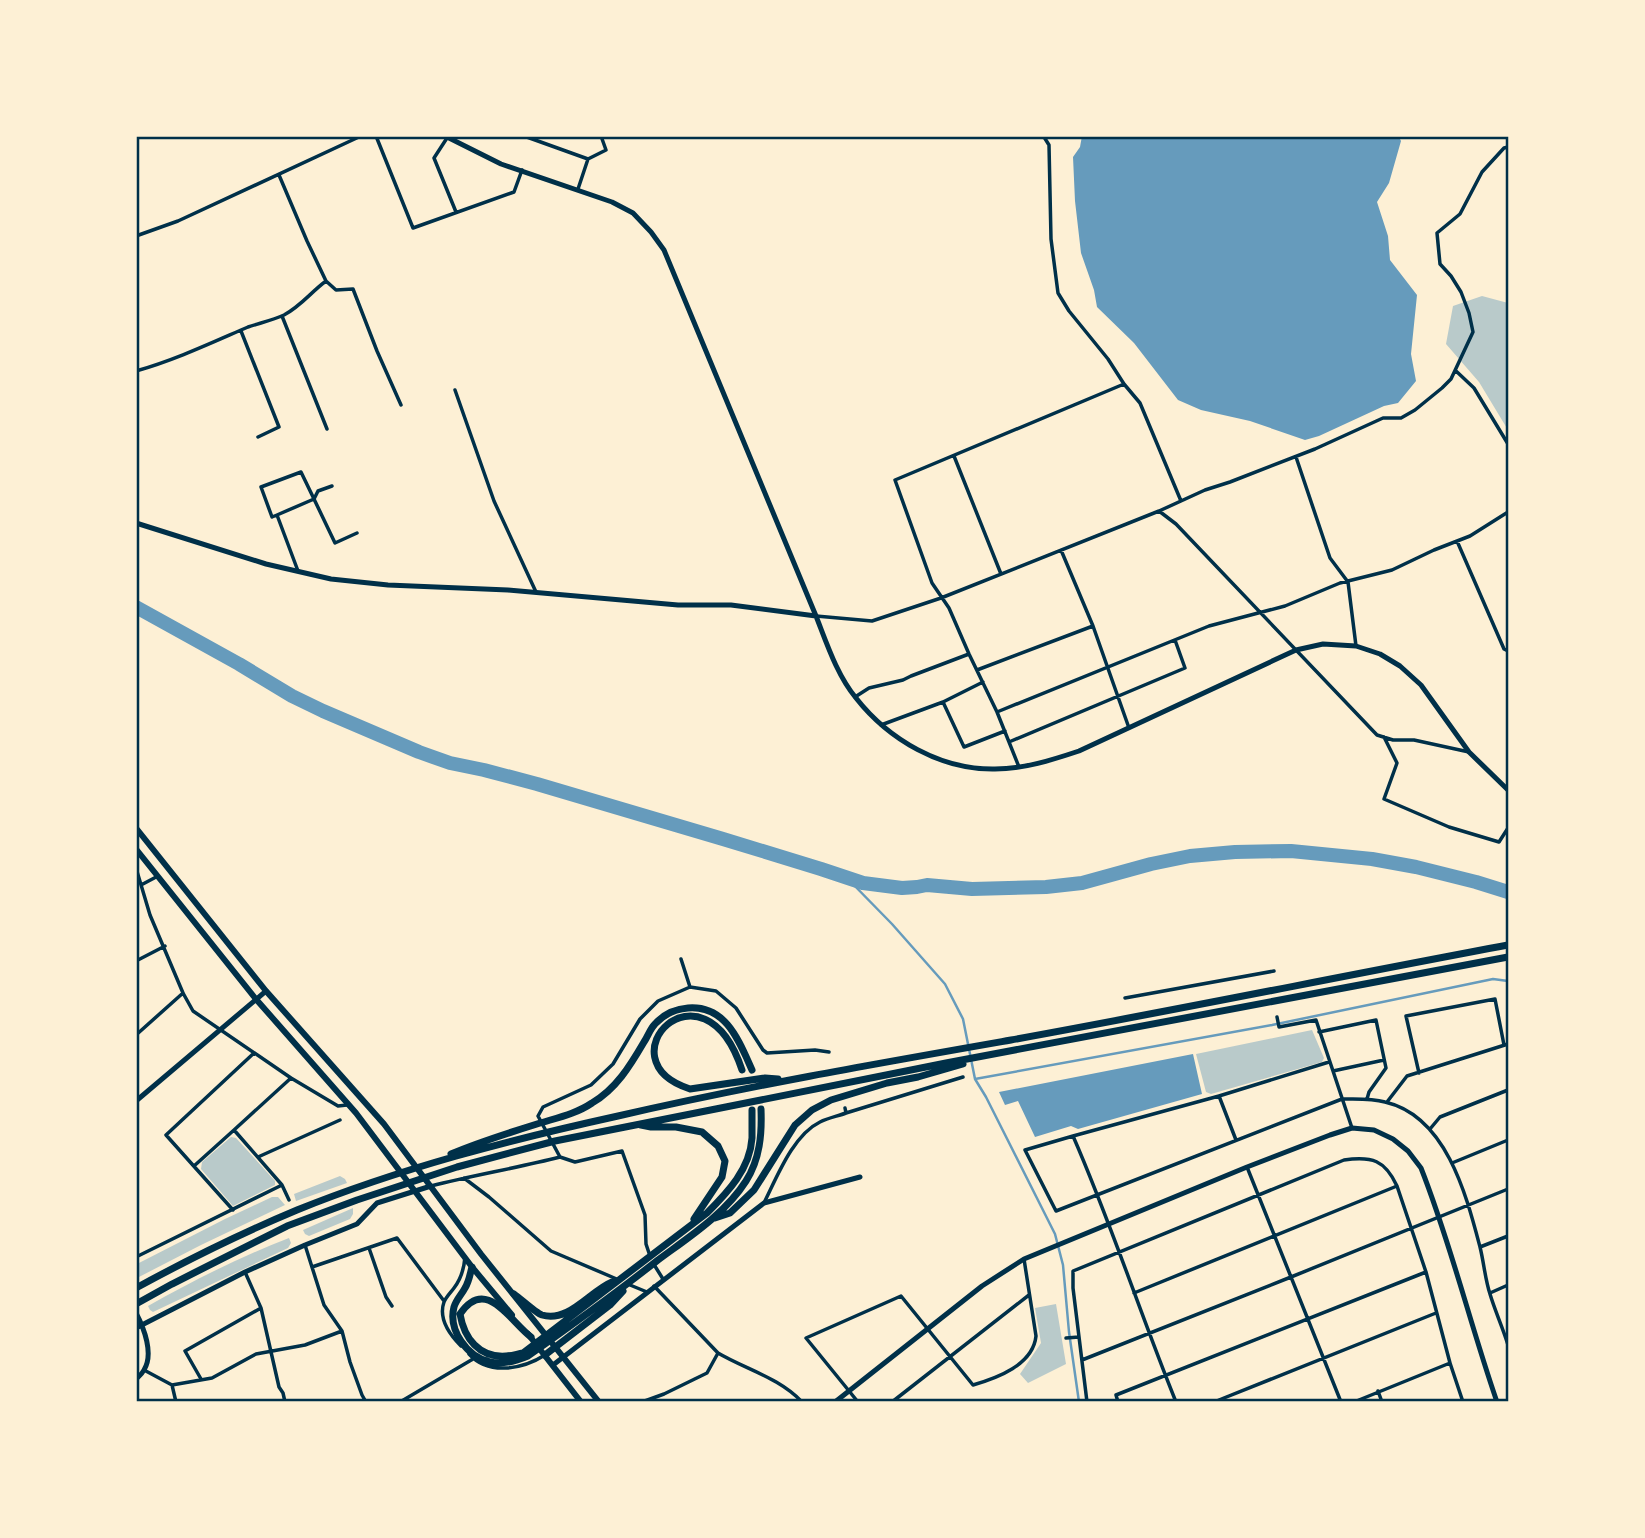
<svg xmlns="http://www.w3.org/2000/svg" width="1645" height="1538" font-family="Literata,serif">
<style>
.green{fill:#b9caca}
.water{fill:#669bbc}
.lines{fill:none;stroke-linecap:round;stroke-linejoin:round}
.stream{stroke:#669bbc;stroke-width:2.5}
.river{stroke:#669bbc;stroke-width:14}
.minor{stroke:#003049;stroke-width:3.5}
.tertiary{stroke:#003049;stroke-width:5}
.secondary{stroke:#003049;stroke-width:5}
.trunk{stroke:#003049;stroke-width:6}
.motorway{stroke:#003049;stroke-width:7}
.neatline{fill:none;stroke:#003049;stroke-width:2.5}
</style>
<rect width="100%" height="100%" fill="#fdf0d5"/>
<!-- green -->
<path class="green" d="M1482 296 1508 303V430L1479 382 1446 344 1453 306Z
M1312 1030 1324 1058 1322 1062 1211 1094 1206 1092 1196 1054Z
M231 1137 236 1138 275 1181V1185L233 1206 201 1169 202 1162Z
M340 1176 345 1179 347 1183 296 1201 294 1194Z
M272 1197H278L285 1205 201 1245 137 1278V1264L225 1219Z
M353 1208V1214L350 1219 309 1236 305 1234 303 1230Z
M289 1238 291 1243 288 1248 153 1312 150 1310 148 1306C194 1280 240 1257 289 1238Z
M1056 1304 1066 1364 1028 1383 1020 1374 1041 1343 1035 1308Z"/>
<!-- water -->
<path class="water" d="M1082 136 1399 137 1401 141 1389 183 1377 202 1388 236 1390 260 1417 295 1411 354 1416 381 1398 403 1384 406 1319 436 1305 440 1250 421 1201 410 1178 400 1134 343 1097 307 1094 290 1081 253 1075 201 1073 157 1080 147Z
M1193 1054 1202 1094 1078 1129 1071 1126 1035 1137 1018 1101 1005 1105 999 1092Z"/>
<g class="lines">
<!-- stream -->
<path class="stream" d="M847 878 892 924 945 984 963 1019 975 1079 986 1097 1055 1234 1063 1265 1069 1332 1079 1402
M975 1079 1272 1025 1493 979 1508 981"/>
<!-- river -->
<path class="river" d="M136 607 239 664 292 696 323 711 419 752 450 763 484 770 537 784 723 839 821 869 863 883 902 888 917 887 927 885 972 889 1046 887 1082 883 1151 864 1190 856 1235 852 1291 851 1372 859 1416 867 1476 882 1508 892"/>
<!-- minor -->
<path class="minor" d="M376 136 413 228 514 192 522 170
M524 136 588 159
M447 138 434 158 456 212
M578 189 588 159 606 150 601 136
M136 236 178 221 361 136
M326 281 336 290 353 289 377 351 401 405
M282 316 327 429
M241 331 279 427 258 437
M136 371C175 360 211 343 248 327 260 323 273 320 284 315 301 306 311 292 326 281L307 241 279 175
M1456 371 1474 388 1508 444
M1124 384 1140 403 1181 501
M455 390 494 501 536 592
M954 456 1001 574
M1296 457 1330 558 1348 582 1356 646
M332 486 318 491 314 499 335 543 357 533
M1159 511 1176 524 1377 735 1393 740H1414L1469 752
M277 515 314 499 301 472 261 487 272 517 277 515 298 571
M1457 541 1504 649 1508 651
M1061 550 1093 626 1129 728
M816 616 872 621 941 598 1159 511 1205 490 1230 482 1315 449 1383 418H1401L1415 410 1442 388 1451 379 1473 332 1469 313 1461 292 1451 276 1440 264 1437 233 1460 214 1482 172 1504 148 1508 147
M977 670 1093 626
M855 697 869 688 903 680 911 676 969 654
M943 702 964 747 1005 731
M997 712 1209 626 1285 606 1340 583 1392 570 1434 550 1470 536 1508 512
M881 725 943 702 983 682
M1384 737 1397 763 1384 799 1449 827 1499 842 1508 828
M1009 742 1185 668 1175 640
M1019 767 997 712 969 654 949 608 932 583 895 480 1124 384 1108 359 1069 311 1058 293 1051 239 1049 145 1044 137
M136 868 150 915 183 993 193 1011 291 1078 234 1130 282 1185 289 1200
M141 885 158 876
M681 959 690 987 716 991 736 1008 763 1050 767 1053 815 1050 829 1052
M136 961 165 946
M1125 998 1274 971
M1277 1017 1279 1027 1316 1020 1352 1128
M1319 1032 1376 1020 1386 1068 1369 1092 1367 1099
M136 1035 183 993
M1333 1071 1384 1060
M1419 1073 1406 1016 1495 999 1504 1045
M291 1078 338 1106 347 1105
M1219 1096 1329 1062
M1387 1102 1407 1076 1508 1044
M846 1113 963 1077
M1430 1129 1440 1117 1508 1090
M1073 1136 1025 1150 1056 1211 1342 1099C1356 1099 1371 1098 1385 1102 1446 1116 1466 1194 1480 1247 1484 1263 1485 1279 1490 1294 1495 1311 1503 1328 1508 1345
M258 1157 340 1120
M560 1157 575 1162 622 1151 645 1215 646 1244 650 1256
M1452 1163 1508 1140
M194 1166 234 1130
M1247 1167 1341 1402
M464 1178 489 1197 551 1251 619 1280
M431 1186C474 1175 517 1168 560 1157L538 1116 543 1107 591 1085 613 1064 640 1019 658 1001 690 987
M764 1203C777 1177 793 1135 820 1122 828 1118 838 1116 846 1113L845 1108
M233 1210 166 1135 254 1053
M305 1245 324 1305 342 1331 350 1362 362 1395 366 1402
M1480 1247 1508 1236
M369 1248 386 1297 392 1306
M136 1257 282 1185
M653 1263 663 1279
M312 1267 397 1238 444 1301
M245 1272 261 1308 279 1387 283 1393 285 1402
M630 1285 647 1292
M654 1286 718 1353C745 1369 780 1378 802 1402
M1134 1293 1397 1186
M1490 1293 1508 1285
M1066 1338 1079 1337
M461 1346C450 1335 438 1319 444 1302 446 1297 451 1292 454 1288 461 1279 464 1269 465 1257
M469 1354C489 1376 523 1369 545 1355
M1082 1360 1291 1277 1508 1189
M144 1370 172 1385 212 1378 256 1354 305 1345 342 1331
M201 1379 185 1351 261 1308
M172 1385 176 1402
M1378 1391 1382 1402
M400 1402 473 1359
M642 1402 664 1394 707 1373 718 1353
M858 1402 806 1338 901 1296 973 1385C997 1378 1033 1365 1036 1336L1024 1259
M892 1402 1029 1295
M1087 1402 1073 1288V1271L1344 1160C1372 1156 1385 1160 1397 1186L1426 1272 1450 1363 1463 1402
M1118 1402 1116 1395 1426 1272
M1176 1402C1140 1313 1111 1223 1073 1136L1219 1096 1236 1140
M1214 1402 1436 1313
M1354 1402 1450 1363"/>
<!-- tertiary -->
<path class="tertiary" d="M445 136 501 164 612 202 633 213 651 232 664 250 816 616
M136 1101 266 991
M136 1313C144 1328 154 1354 144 1370 142 1374 139 1376 136 1379
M136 1328 245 1272 305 1245 357 1224 377 1203 431 1186
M553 1365 764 1203 860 1177
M835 1402 982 1286 1024 1259 1247 1167 1330 1135 1352 1128 1374 1130 1393 1139 1408 1151 1421 1168C1451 1244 1470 1324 1497 1402"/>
<!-- secondary -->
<path class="secondary" d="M136 523 266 564 331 579 388 585 508 590 678 605H731L816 616C827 644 837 675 856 698 889 740 941 770 995 769 1024 769 1052 760 1079 751L1296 650 1323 644 1356 646 1380 654 1400 666 1421 685 1469 752 1508 790"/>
<!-- trunk -->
<path class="trunk" d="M136 828 266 991 384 1124 481 1254 599 1402
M136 849 255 998 356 1113 472 1267 512 1315
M528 1334 581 1402"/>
<!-- motorway -->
<path class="motorway" d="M742 1070C703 952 600 1060 690 1089L765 1078 778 1079
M641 1125 651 1127H676L702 1132 718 1146 725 1161 722 1177 694 1219
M451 1154C479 1142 508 1133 537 1124 556 1118 576 1114 592 1103 616 1089 630 1066 644 1042 648 1036 650 1029 655 1024 664 1014 675 1009 688 1008 726 1005 739 1041 752 1070
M715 1218 730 1213 754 1190 795 1125 812 1110 831 1100 887 1083 918 1077 963 1064
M472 1267C470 1274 469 1282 465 1288 462 1294 456 1300 454 1307 448 1330 467 1357 490 1362 503 1365 516 1361 528 1356 572 1325 616 1293 658 1260 689 1237 725 1214 746 1181 760 1159 762 1134 761 1109
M136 1288C189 1259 242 1233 297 1210 401 1168 509 1140 618 1116 748 1086 880 1063 1011 1040 1177 1010 1342 976 1508 945
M514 1294C521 1299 536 1313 542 1315 569 1323 590 1291 612 1282
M136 1304 172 1284 287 1226 357 1200 457 1167 555 1141 946 1063 1508 957
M531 1337C509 1320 486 1276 460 1314 464 1338 479 1358 506 1356 511 1356 517 1354 523 1353L707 1213C728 1192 750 1169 752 1138 752 1129 752 1119 752 1110
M545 1355 610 1305 623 1291"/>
</g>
<!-- border -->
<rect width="1645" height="1538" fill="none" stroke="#fdf0d5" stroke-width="276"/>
<rect x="138" y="138" width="1369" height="1262" class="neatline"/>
</svg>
